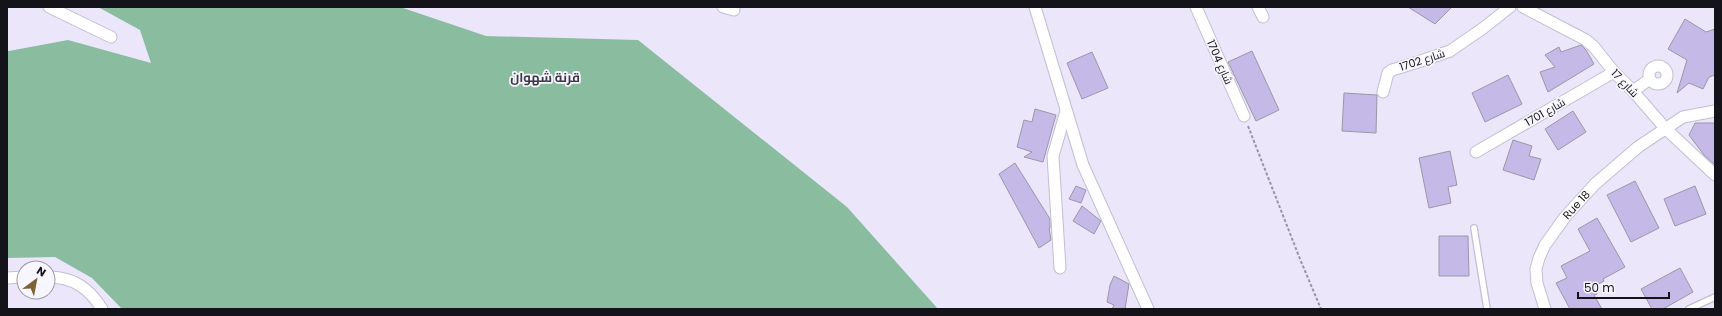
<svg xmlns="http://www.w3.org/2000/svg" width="1722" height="316" font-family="Poppins,Cairo,sans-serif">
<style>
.forest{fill:#8abca0}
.building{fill:#c5b9e8;stroke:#9b97a9}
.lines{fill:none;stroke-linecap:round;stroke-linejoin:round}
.service-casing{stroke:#c3bed2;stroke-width:8}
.minor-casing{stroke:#c3bed2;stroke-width:13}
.path{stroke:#9995a4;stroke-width:2;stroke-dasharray:3 2;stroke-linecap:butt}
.service{stroke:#fff;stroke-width:5.5}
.minor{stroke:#fff;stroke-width:11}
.labels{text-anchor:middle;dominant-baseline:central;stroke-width:3.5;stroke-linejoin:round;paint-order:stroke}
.street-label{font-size:11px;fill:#15131a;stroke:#f7f5fd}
.quarter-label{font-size:13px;font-weight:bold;fill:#3c3847;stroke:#f7f5fd}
</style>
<rect width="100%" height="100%" fill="#ebe6fa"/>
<!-- forest -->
<path class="forest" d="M98 7H400L486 36 638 40 847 207 938 309H122L92 278 55 257 7 258V51H9L68 40 151 63 140 30Z"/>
<!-- building -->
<path class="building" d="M1408 7H1452L1435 24Z
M1685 19 1706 32 1715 29V75L1709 77 1703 89 1689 83 1677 93 1687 60 1668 49Z
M1581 45 1586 50 1594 64 1548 92 1540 72 1555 67 1545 55 1559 47 1561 52Z
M1252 51 1279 110 1256 121 1228 62Z
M1092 52 1108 88 1082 99 1067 63Z
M1508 75 1522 104 1485 122 1472 93Z
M1344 93 1377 95 1376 133 1342 131Z
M1035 109 1056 115 1043 162 1024 157 1032 152 1017 147 1024 120 1032 122Z
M1573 111 1586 132 1558 150 1545 129Z
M1695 123H1715V165L1704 155 1689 135Z
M1513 140 1532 146 1529 156 1541 159 1534 180 1503 170Z
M1450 151 1457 185 1448 187 1451 203 1429 208 1419 158Z
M1015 163 1050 219V228H1049L1051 240 1039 248 999 174Z
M1635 181 1659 228 1631 242 1607 195Z
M1076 186 1086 190 1081 203 1069 199Z
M1695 186 1706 214 1675 226 1664 199Z
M1082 206 1101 221 1094 234 1073 221Z
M1597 218 1625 267 1603 279 1604 281 1593 287 1597 294 1594 295 1602 309H1570L1556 283 1567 278 1561 266 1590 251 1578 229Z
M1439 236H1468L1469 276H1439Z
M1680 268 1693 292 1663 309H1652L1641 289Z
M1114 276 1129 284 1125 309H1112L1114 305 1107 302 1110 285Z"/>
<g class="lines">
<!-- service casing -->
<g class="service-casing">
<path id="service" d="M1474 228 1487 309
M1689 309 1715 297"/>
</g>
<!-- minor casing -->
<g class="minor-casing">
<g id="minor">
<path d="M49 7 111 37"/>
<path d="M723 7 734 10"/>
<path d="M1035 7 1083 165 1148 309"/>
<path d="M1196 7 1244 116"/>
<path d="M1258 7 1263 17"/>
<path d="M1523 7 1586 40 1594 47 1614 72 1633 91 1665 128 1715 175"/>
<circle cx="1658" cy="75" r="9"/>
<path d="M1633 91 1650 79"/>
<path d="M1383 92 1388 73 1392 70 1418 62 1450 51 1482 29 1510 7"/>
<path d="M1476 152 1614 72"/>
<path d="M1060 268 1053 156 1066 111"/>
<path d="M48 277C73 277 89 288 102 309"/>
<path d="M7 278 24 277"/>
<path id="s1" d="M1545 309 1537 283 1536 269 1539 258 1545 245 1565 217 1595 184 1638 147 1683 117 1715 111"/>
</g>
</g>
<!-- path -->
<path class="path" d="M1248 126 1300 259 1321 309"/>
<!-- service -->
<use href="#service" class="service"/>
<!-- minor -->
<use href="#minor" class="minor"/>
</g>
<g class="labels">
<!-- street labels -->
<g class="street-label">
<text transform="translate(1422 60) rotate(-18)">شارع 1702</text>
<text transform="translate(1220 62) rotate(66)">شارع 1704</text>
<text transform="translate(1625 83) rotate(46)">شارع 17</text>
<text transform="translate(1545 112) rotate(-30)">شارع 1701</text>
<text stroke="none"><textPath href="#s1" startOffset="118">Rue 18</textPath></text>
</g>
<!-- quarter labels -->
<g class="quarter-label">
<text x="545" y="77">قرنة شهوان</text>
</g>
</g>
<!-- border -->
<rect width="1722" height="316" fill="none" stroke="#15131a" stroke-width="16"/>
<!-- north arrow -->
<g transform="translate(36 280) rotate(32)"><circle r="19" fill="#f7f5fd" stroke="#9d9ba2"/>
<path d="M0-3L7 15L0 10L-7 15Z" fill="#7d6234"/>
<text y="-6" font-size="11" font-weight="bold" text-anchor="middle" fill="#15131a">N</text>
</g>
<!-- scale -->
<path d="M1578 292v6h91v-6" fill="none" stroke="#15131a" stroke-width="2"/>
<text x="1584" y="292" font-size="12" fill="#15131a" stroke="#f7f5fd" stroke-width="3" paint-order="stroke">50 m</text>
</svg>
